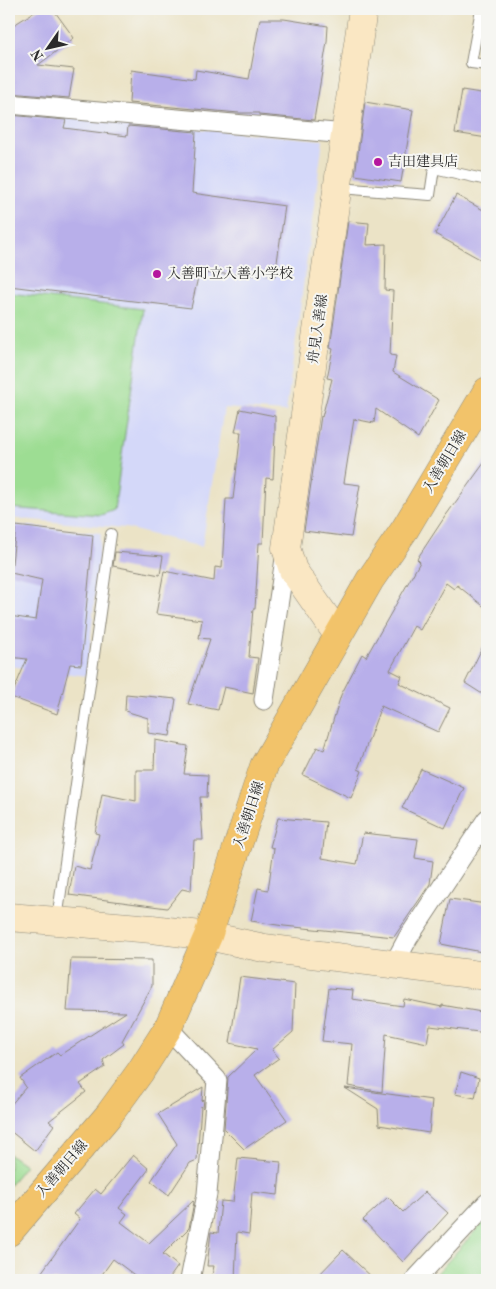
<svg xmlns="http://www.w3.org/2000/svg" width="496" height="1289" font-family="'Old Standard TT','Noto Serif JP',serif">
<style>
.built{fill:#d4d8f9}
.green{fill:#9ddd93;stroke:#64845f}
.building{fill:#b8afea}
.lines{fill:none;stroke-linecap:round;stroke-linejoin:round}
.lane-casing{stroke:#8b8778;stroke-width:12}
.street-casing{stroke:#8b8778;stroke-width:21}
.secondary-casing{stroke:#8b8778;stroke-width:29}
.primary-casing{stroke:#8b8778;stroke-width:29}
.lane{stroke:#fff;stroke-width:10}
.street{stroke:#fff;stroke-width:19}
.secondary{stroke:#fae7c3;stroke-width:28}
.primary{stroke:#f2c36a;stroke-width:28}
.poi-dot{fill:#b5179e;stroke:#f6f6f2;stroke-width:2}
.labels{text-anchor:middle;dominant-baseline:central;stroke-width:4;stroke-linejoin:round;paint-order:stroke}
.poi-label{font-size:14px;fill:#2b2b2b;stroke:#f6f6f2;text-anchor:start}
.street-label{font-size:14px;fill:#2b2b2b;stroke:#f6f6f2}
</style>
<rect width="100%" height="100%" fill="#f6f6f2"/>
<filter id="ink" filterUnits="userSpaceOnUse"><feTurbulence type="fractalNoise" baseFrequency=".02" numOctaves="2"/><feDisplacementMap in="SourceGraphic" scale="10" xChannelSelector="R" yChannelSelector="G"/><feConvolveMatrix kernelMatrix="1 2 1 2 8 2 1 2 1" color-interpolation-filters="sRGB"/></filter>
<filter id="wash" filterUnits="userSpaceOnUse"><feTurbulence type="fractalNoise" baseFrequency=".0096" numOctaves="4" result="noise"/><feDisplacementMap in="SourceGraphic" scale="20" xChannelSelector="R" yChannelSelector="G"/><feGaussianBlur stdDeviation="1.12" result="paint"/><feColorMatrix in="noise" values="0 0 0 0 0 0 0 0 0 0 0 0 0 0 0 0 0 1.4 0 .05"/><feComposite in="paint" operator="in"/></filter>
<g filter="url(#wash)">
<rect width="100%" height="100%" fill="#ebe3c6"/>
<!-- built -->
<path class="built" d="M9 112 323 140 286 412 224 408 202 547 126 528 9 518Z
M9 524 101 533 87 676 9 666Z"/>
<!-- green -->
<path class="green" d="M9 293 143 309 114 510 101 515 9 508Z
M9 1154 25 1165 9 1186Z
M487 1218V1280H431Z"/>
<g id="blocks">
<!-- building -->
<path class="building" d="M39 9H53L74 38 38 65 74 69 69 98 9 93V28Z
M260 19H284L328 26 327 42 314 120 259 115V113H239L129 103 131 70 195 79 196 70 249 79Z
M462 90 487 94V138L455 133Z
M365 102 413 110 401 182 355 175Z
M9 115 66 120 64 128 127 136 128 126 196 132 192 193 285 206 275 276 199 273 191 308 9 286Z
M456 195 487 212V263L435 234Z
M348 221 369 223 367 245 386 244 385 290 393 291 390 355 396 356 393 372 439 400 418 438 376 409 374 423 354 419 344 483 360 485 351 537 304 531 321 416 322 417 332 379 327 378 333 349 330 348Z
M240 409 275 416V435L273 479 266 478 263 543H259L255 609H253L249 657 258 658 253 693 224 687 218 710 188 704 210 639 199 638 202 620 156 614 164 571 214 581 215 567 222 568 226 499H233L241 432H235Z
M487 459V609L457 585 454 589 446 583 420 630 414 626 390 670 402 676 399 683 450 708 438 732 381 706 358 769 362 771 351 798 303 775 317 747 324 750 341 695 362 654 366 657 420 562 417 559 444 518Z
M16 526 93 535 81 665 70 664 57 714 11 697 27 659 9 657V616L36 620 42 580 11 573Z
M115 552 163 556 160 575 113 566Z
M487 638V697L465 683Z
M126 694 176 699 170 736 148 733V718L125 711Z
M155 740 188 746 184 774 208 775 207 797H200L203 840H194L191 891 182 889 167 908 69 895 74 866 90 870 99 834 95 833 102 794 136 801V770H154Z
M421 769 464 788 445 828 402 808Z
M278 818 326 822 322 858 357 864 363 833 418 839 415 858 433 861 430 884 394 937 284 926 251 921 258 888 268 890 274 848 270 847Z
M450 899 487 904V953L441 944Z
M71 959 152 960V986L122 1041 124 1044 103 1060 105 1067 80 1084 86 1092 49 1121 54 1125 35 1151 9 1130V1107L26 1087 20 1078 57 1052 60 1055 126 1012 67 1011Z
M240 977 295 984 293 1032 272 1050 279 1058 255 1075 287 1120 244 1149 224 1129 228 1077 257 1049 230 1043Z
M329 988 353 990 352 999 403 1006 404 999 442 1007V1005L487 1013V1033L430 1026 427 1043 386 1034 382 1092 348 1086 352 1044 322 1041Z
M461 1072 479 1078 475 1098 455 1094Z
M203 1087 202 1101 204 1099 203 1108 201 1106 197 1160 190 1163 169 1195 151 1181 177 1144 158 1114Z
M345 1088 432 1100 429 1133 379 1125 378 1109Z
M133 1155 149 1169 119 1208 127 1214 121 1222 149 1243 193 1201 194 1202 189 1228 163 1254 178 1266 168 1280H141L113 1259 98 1280H36L80 1219 74 1214 95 1189 101 1194Z
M238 1158 281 1162 278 1195 252 1192 249 1234 237 1232 235 1280H211L214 1266H207L211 1232 218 1233 221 1201 233 1202Z
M425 1192 448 1213 403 1262 363 1220 388 1197 403 1212Z
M343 1250 375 1280H314Z"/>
</g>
</g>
<g filter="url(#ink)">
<use href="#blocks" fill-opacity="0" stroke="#8b8778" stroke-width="1"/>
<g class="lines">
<!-- lane casing -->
<g class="lane-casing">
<path id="lane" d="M481 9 471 63 487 65
M339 188 430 195 434 168 487 180
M57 920 111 534"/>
</g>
<!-- street casing -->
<g class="street-casing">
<path id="street" d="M9 104 346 134
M264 700 286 552
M394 964 408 938 487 819
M168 1028 217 1080 207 1194 190 1280
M415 1280 487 1203"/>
</g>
<!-- secondary casing -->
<g class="secondary-casing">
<path id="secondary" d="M338 635 293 570 286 548 363 9
M9 917 152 929 208 936 264 948 487 976"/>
</g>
<!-- primary casing -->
<g class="primary-casing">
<path id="primary" d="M9 1232 108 1116 140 1072 168 1028 208 936 264 766 370 580 405 529 487 391"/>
</g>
<!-- lane -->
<use href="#lane" class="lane"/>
<!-- street -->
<use href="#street" class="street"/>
<!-- secondary -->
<use href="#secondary" class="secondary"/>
<!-- primary -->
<use href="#primary" class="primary"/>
</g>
</g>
<!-- markers -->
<g class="poi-dot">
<circle cx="378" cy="162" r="5"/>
<circle cx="157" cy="274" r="5"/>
</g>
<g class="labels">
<!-- poi labels -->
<g class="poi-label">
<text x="388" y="162">吉田建具店</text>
<text x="167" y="274">入善町立入善小学校</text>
</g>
<!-- street labels -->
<g class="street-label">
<text transform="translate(318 329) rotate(-82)">舟見入善線</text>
<text transform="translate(445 462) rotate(-59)">入善朝日線</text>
<text transform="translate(249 815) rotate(-72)">入善朝日線</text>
<text transform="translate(62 1169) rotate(-49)">入善朝日線</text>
</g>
</g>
<!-- margin -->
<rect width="496" height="1289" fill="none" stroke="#f6f6f2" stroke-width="30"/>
<!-- north arrow -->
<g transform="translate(48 48) rotate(236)" stroke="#f6f6f2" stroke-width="4" paint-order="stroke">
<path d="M0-4L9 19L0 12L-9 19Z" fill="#2b2b2b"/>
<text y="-8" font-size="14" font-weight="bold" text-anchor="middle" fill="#2b2b2b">N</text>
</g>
</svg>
